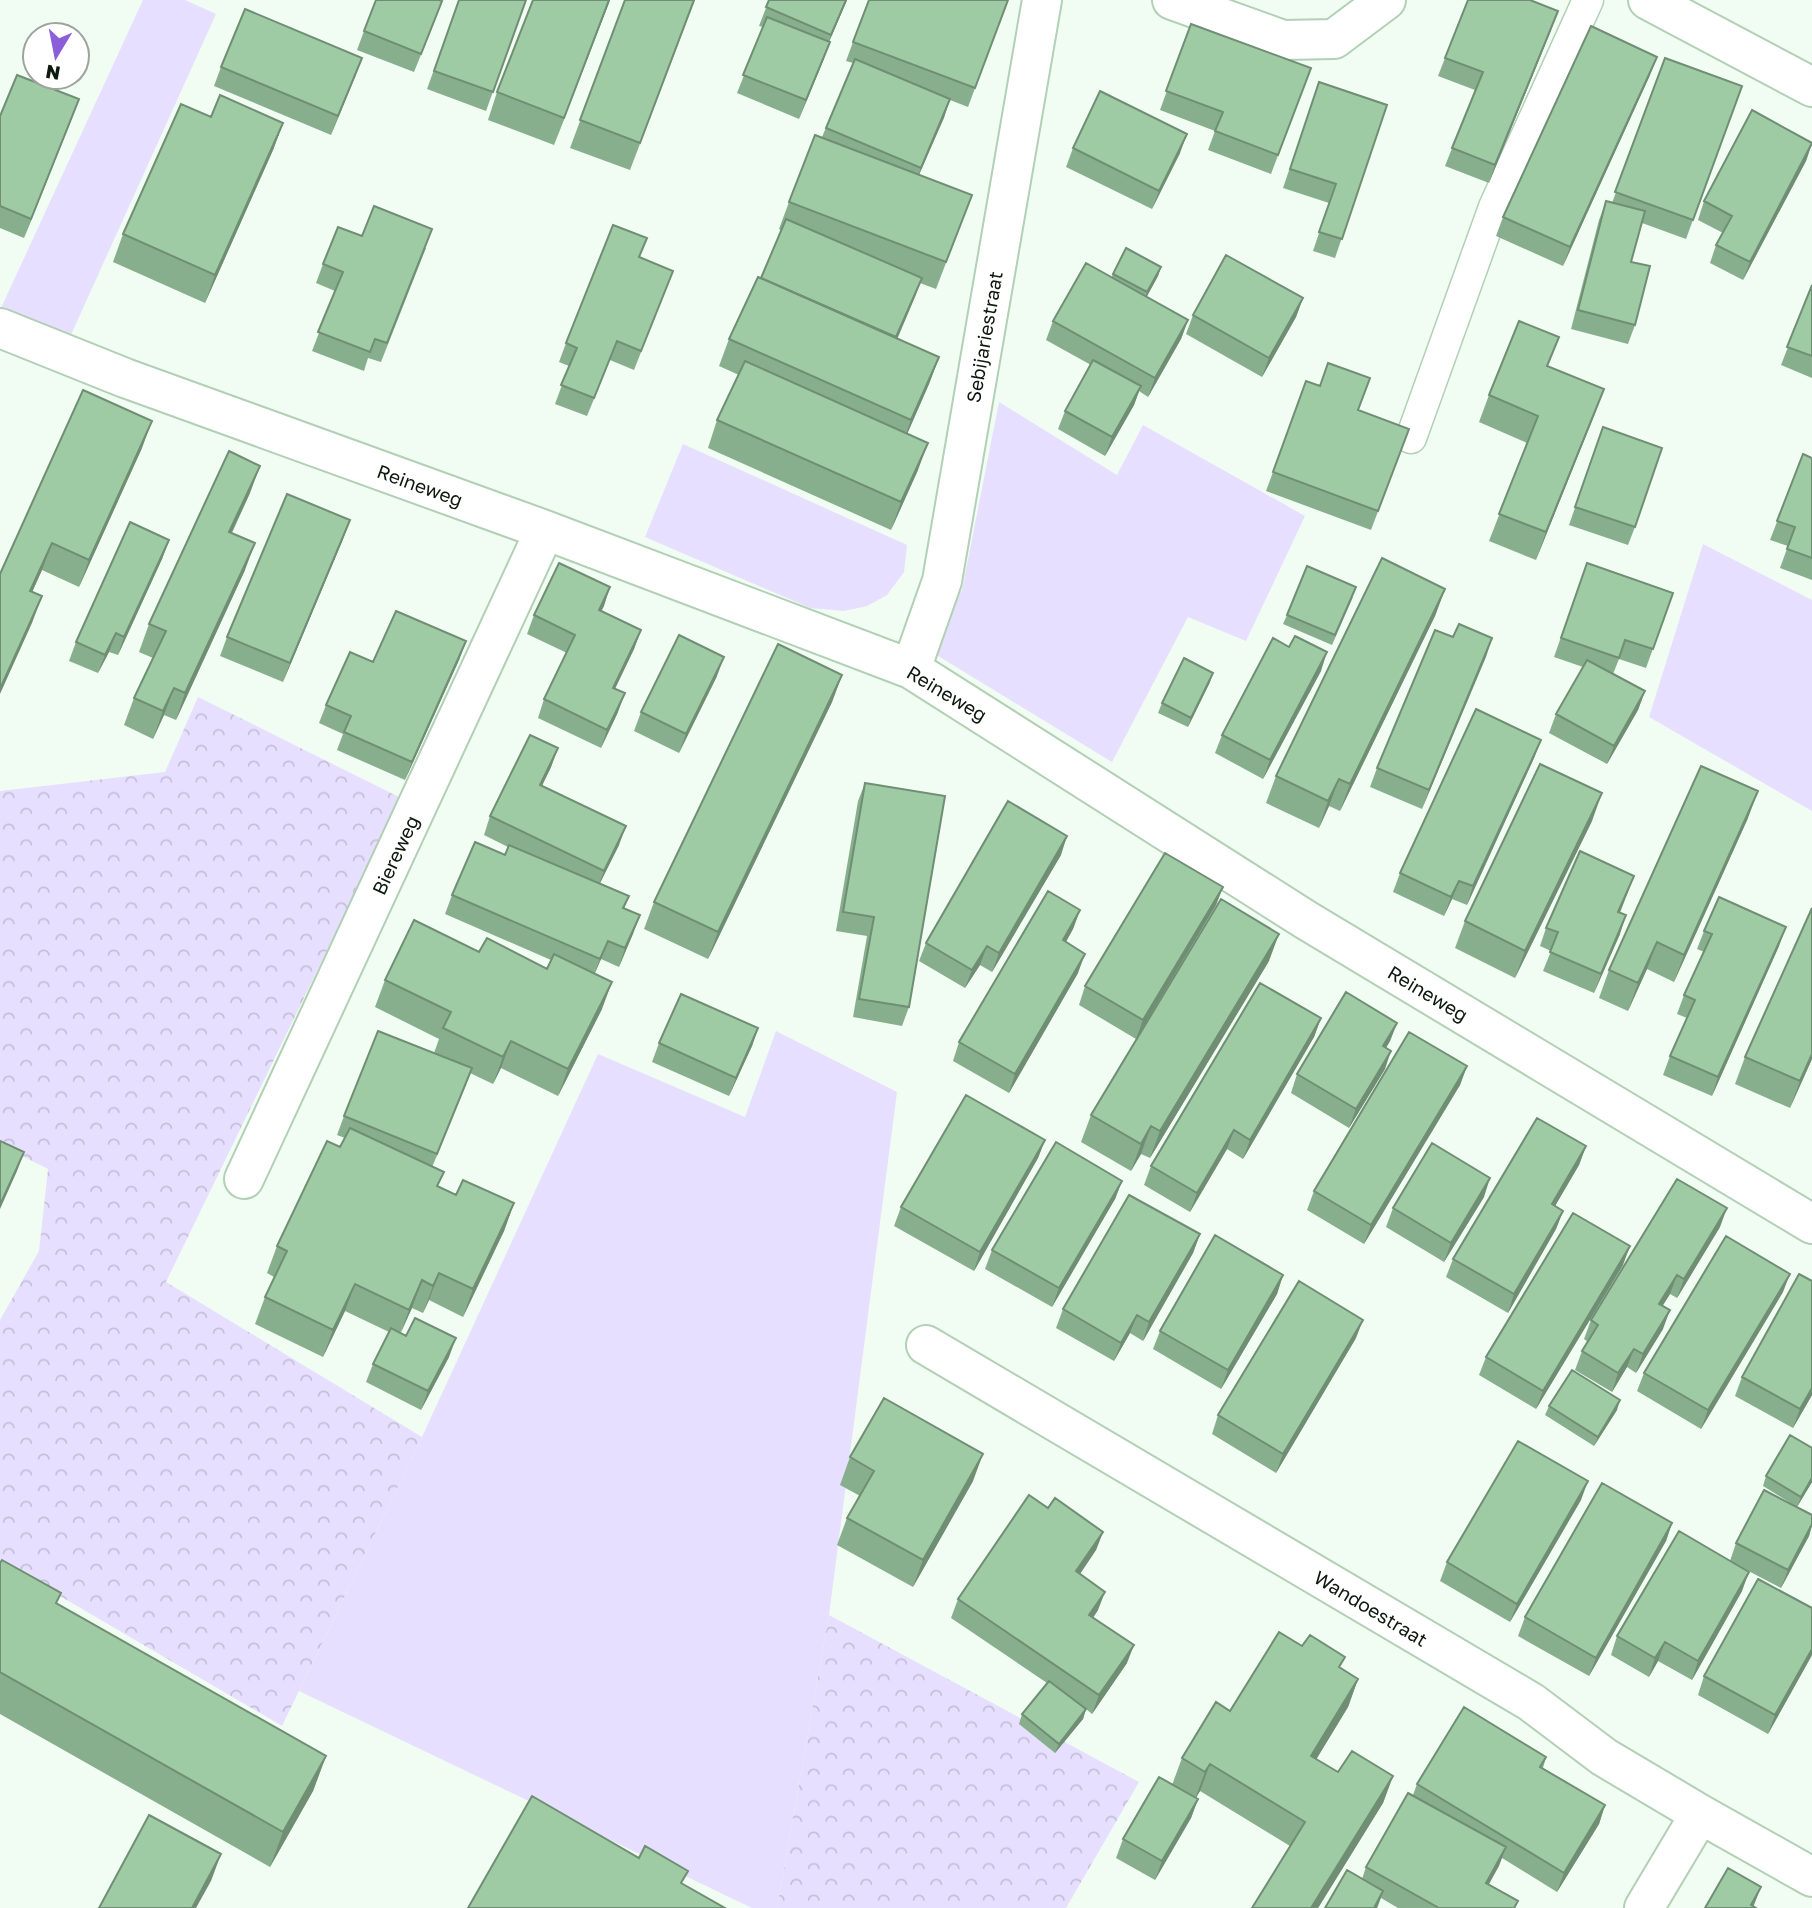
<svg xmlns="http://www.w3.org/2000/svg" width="1812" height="1908" font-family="'Golos Text',sans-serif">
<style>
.grass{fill:#e7dfff}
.forest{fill:url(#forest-crowns)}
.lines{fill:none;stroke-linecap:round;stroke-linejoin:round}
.service-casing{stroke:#b1d0b5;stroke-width:33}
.minor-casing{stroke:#b1d0b5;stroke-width:42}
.service{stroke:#fff;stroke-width:30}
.minor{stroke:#fff;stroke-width:38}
.wall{fill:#88af8d}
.shaded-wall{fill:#6f8e73}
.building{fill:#9ecba4;stroke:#6f8e73;stroke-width:2}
.labels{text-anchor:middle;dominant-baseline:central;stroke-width:7;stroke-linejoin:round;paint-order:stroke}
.street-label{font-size:19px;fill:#0d180e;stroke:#fff}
</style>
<defs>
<pattern id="forest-crowns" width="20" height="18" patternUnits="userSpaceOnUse" patternTransform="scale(1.75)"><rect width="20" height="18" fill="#e7dfff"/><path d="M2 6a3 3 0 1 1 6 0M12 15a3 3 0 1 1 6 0" fill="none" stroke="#c5bfd9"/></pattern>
</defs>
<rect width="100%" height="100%" fill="#f1fdf2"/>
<!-- grass -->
<path class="grass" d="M143 0H185L216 14 70 337 1 308Z
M999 402 1117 475 1143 425 1305 516 1246 641 1188 617 1112 762 930 651 962 590Z
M683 444 907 545 904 572 887 595 867 606 844 611 810 608 645 537Z
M1703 544 1812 600V811L1649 717Z
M776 1031 897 1092 829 1615 777 1908H752L299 1691 422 1437 598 1054 745 1117Z"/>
<!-- forest -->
<path class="forest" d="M198 697 401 798 166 1282 422 1437 282 1726 0 1561V1320L39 1251 48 1169 0 1145V791L165 772Z
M829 1615 1139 1782 1066 1908H777Z"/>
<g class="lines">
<!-- service casing -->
<g class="service-casing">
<path id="service" d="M1411 438 1494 207 1588 0"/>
</g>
<!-- minor casing -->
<g class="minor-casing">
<path id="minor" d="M1172 0 1283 40 1334 39 1386 0
M1648 0 1812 87
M0 328 125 378 545 530 911 669 1306 920 1812 1224
M911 669 942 581 1042 0
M244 1179 545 530
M926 1345 1531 1702 1604 1757 1700 1814 1812 1877
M1644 1908 1700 1814"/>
</g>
<!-- service -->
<use href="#service" class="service"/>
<!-- minor -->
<use href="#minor" class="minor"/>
</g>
<!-- wall -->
<path class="wall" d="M459 0H526L486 111 427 89Z
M610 0 554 145 488 120 497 92Z
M625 0H695L630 170 570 148Z
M769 0H847L829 42 823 61 799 119 737 93 763 27 759 26Z
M1008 0 968 107 950 100 919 175 972 195 936 289 920 283 897 338 939 357 929 384 907 434 918 470 891 530 708 448 717 420 739 375 719 366 729 339 761 278 781 230 779 229 789 202 822 137 853 63 846 61 853 42Z
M435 20 414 72 357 50 364 31Z
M1191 24 1311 68 1271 174 1208 150 1215 131 1160 110Z
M1551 30 1489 183 1445 166 1475 90 1438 76 1445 58Z
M362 58 331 135 214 86 221 67Z
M1665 58 1742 86 1686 239 1642 223 1631 262 1635 325 1628 344 1571 329 1599 220 1606 201 1612 203Z
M1650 75 1563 266 1496 236 1503 217Z
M1319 82 1387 105 1335 258 1313 251 1329 203 1283 188Z
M0 116 72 118 24 238 0 228Z
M211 117 283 123 273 150 205 303 113 262 123 234Z
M1812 143 1806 161 1743 280 1710 263 1716 245 1723 233 1698 220 1704 201Z
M1073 148 1180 153 1152 209 1066 167Z
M362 236 426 248 381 362 368 358 364 371 312 351 335 291 316 283 323 264Z
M640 257 673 271 634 370 610 360 587 416 555 404 569 366 559 362 566 343Z
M1161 267 1158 276 1146 297 1188 320 1181 339 1148 397 1139 391 1134 405 1105 456 1058 429 1065 411 1091 365 1046 340 1053 321 1111 278 1113 274Z
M1812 285V378L1781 365Z
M1303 298 1296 317 1262 377 1186 334 1193 315Z
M1548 367 1604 389 1536 560 1489 541 1527 443 1479 422 1489 395Z
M1358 410 1409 429 1371 530 1266 491 1273 472Z
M1603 427 1635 527 1628 545 1569 525Z
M142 448 79 587 42 570 32 592V623L0 574Z
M1803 454 1812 458V580L1780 568 1788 546 1770 540Z
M250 493 232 533 245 570 176 720 164 715 153 739 124 725 134 698 153 658 139 652 149 624Z
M343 539 283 682 220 656 227 637Z
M169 540 162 559 118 655 109 652 98 673 69 661 76 642Z
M1587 563 1673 593 1646 668 1619 659 1613 674 1645 691 1638 710 1607 764 1549 733 1556 714 1583 667 1554 657Z
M1445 589 1435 616 1340 811 1329 806 1319 828 1266 803 1276 776Z
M1353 597 1332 645 1283 624 1287 615Z
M604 606 601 611 641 630 634 649 615 689 618 712 601 748 538 718 544 699 567 653 527 634 534 615Z
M1453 637 1492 638 1422 809 1370 787 1377 768Z
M466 641 459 660 405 780 337 750 343 734 319 723 326 705 373 662Z
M1321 671 1263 779 1215 753 1222 735Z
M842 675 832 702 708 959 644 929 654 902Z
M717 676 679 753 634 731 641 712Z
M1210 682 1188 727 1158 713 1162 703Z
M1541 740 1534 758 1467 905 1452 899 1444 916 1393 892 1400 873Z
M558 748 551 767 542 786 619 845 600 883 629 896 624 909 640 915 619 967 601 959 595 973 602 1009 558 1096 501 1068 493 1084 470 1073 432 1167 438 1187 456 1195 514 1203 504 1231 463 1317 429 1300 423 1313 412 1308 400 1333 449 1357 421 1410 366 1382 373 1364 389 1332 345 1311 323 1357 255 1324 265 1297 274 1277 267 1273 277 1246 340 1147 345 1138 337 1135 344 1116 434 1053 439 1039 375 1007 385 980 479 952 547 969 551 960 445 914 452 895 505 855 508 847 484 835 490 816Z
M865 783 909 1007 902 1026 853 1017 867 936 836 931 858 801Z
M1748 818 1674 982 1647 969 1628 1011 1599 998 1609 970Z
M1592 821 1515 978 1455 948 1465 921Z
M1061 855 992 972 980 965 965 988 919 961 926 943Z
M1634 876 1620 913V934L1594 993 1543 971 1551 951 1540 946 1546 928Z
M1223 887 1216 905 1136 1039 1079 1005 1085 986Z
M1812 908V1059L1790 1108 1735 1084 1745 1057Z
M1080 910 1073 929 1066 942 1078 973 1009 1093 953 1061 959 1042Z
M1704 931 1779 946 1712 1096 1663 1075 1670 1056 1687 1018 1677 1014 1684 995 1704 952 1697 949Z
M1269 961 1150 1158 1141 1154 1131 1171 1081 1142 1091 1115Z
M1321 1018 1314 1037 1243 1159 1227 1149 1190 1212 1144 1185 1151 1166Z
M1397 1023 1390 1041 1386 1048 1385 1069 1349 1128 1291 1093 1297 1074Z
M758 1028 752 1046 729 1096 652 1062 659 1043Z
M1467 1066 1460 1085 1364 1244 1307 1210 1314 1191Z
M1045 1140 1038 1158 974 1271 894 1226 901 1207Z
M1586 1146 1579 1165 1555 1206 1563 1211 1556 1229 1508 1313 1446 1277 1453 1259Z
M1122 1181 1115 1199 1052 1307 985 1269 992 1250Z
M1484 1197 1444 1262 1386 1227 1393 1208Z
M1720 1227 1677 1298 1670 1294 1662 1306 1663 1329 1636 1373 1627 1367 1612 1392 1575 1370 1582 1351 1588 1342 1584 1339 1591 1320Z
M1200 1234 1193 1253 1143 1341 1130 1333 1114 1361 1056 1328 1063 1309Z
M1623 1265 1536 1409 1479 1375 1486 1357Z
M1283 1275 1277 1294 1221 1389 1153 1349 1160 1331Z
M1783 1292 1701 1429 1637 1391 1644 1373Z
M1356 1338 1276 1473 1212 1434 1218 1415Z
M1742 1377 1812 1395 1793 1428 1735 1396Z
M1549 1406 1617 1410 1594 1446 1545 1415Z
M1812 1448V1482L1797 1507 1763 1486 1766 1476Z
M850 1457 973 1481 913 1587 837 1545 847 1518 860 1496 840 1485Z
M1581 1500 1510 1622 1440 1581 1447 1562Z
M1048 1508 1103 1532 1096 1550 1080 1574 1098 1610 1093 1618 1127 1663 1092 1714 1086 1709 1083 1719 1055 1753 1019 1724 1022 1714 1047 1683 951 1618 958 1599Z
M1812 1515V1526L1809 1536 1781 1588 1737 1565 1742 1591 1692 1680 1658 1661 1649 1677 1611 1655 1617 1636 1730 1561 1736 1543Z
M1672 1523 1666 1541 1589 1676 1518 1636 1525 1617Z
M0 1563 57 1604 326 1756 313 1791 270 1867 0 1714Z
M1812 1608V1655L1768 1734 1698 1695 1704 1676Z
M1341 1669 1358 1679 1348 1707 1316 1759 1338 1772 1393 1776 1383 1803 1318 1908H1252L1290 1846 1200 1791 1196 1798 1198 1799 1191 1818 1155 1880 1116 1858 1123 1839 1172 1785 1182 1758 1230 1711Z
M1546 1757 1543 1768 1605 1805 1599 1824 1557 1892 1502 1858 1488 1885 1518 1901 1515 1908H1398L1381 1898 1377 1908H1325L1362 1879 1366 1867 1413 1795 1417 1784Z"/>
<!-- shaded-wall -->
<path class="shaded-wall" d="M609 0H610L554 145 564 118Z
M846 0H847L824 53 831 35Z
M1558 11 1551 30 1489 183 1495 165Z
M830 42 823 61 799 119 806 100Z
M1657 57 1650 75 1563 266 1570 247Z
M362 58 355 77 331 135 338 116Z
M79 99 72 118 24 238 31 219Z
M950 99 944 118 914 186 921 168Z
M283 123 273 150 205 303 215 275Z
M1187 134 1180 153 1152 209 1159 191Z
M1812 143 1806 161 1743 280 1750 262Z
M1161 267 1158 276 1144 302 1147 292Z
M922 278 915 297 890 356 896 337Z
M1303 298 1296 317 1262 377 1269 358Z
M1188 320 1181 339 1148 397 1155 378Z
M939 357 929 384 901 448 911 420Z
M1141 386 1134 405 1105 456 1112 437Z
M1604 389 1594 416 1536 560 1546 532Z
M152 421 142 448 79 587 89 560Z
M928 443 918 470 891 530 901 502Z
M260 466 250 493 219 559 229 532Z
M350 520 343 539 283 682 290 663Z
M169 540 162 559 118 655 124 637Z
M52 543 42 570 20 619 30 591Z
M255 543 245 570 176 720 185 693Z
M610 587 604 606 592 629 599 610Z
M1445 589 1435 616 1340 811 1350 784Z
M42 596 32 623 0 694V689Z
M641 630 634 649 606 707 613 688Z
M116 633 109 652 98 673 105 655Z
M1492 638 1486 657 1422 809 1429 790Z
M466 641 459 660 405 780 412 762Z
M1327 652 1321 671 1263 779 1270 760Z
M724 657 717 676 679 753 686 734Z
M1213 673 1210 682 1188 727 1191 718Z
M842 675 832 702 708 959 718 932Z
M174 688 164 715 153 739 163 711Z
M1645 691 1638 710 1607 764 1614 746Z
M625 693 618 712 601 748 607 730Z
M1541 740 1534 758 1467 905 1473 886Z
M558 748 551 767 533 804 540 785Z
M1339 779 1329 806 1319 828 1328 801Z
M1758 791 1748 818 1674 982 1684 955Z
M1602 793 1592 821 1515 978 1525 951Z
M626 826 619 845 597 889 604 871Z
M1067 836 1061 855 992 972 999 953Z
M1634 876 1627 894 1612 931 1618 912Z
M1459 881 1452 899 1444 916 1451 897Z
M1223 887 1216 905 1136 1039 1143 1020Z
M1080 910 1073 929 1056 959 1063 940Z
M640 915 633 934 619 967 625 948Z
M1626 915 1620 934 1594 993 1601 974Z
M1786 927 1779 946 1712 1096 1718 1077Z
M1279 934 1269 961 1150 1158 1160 1131Z
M608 941 601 959 593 977 600 959Z
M1657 942 1647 969 1628 1011 1638 983Z
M987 946 980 965 965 988 972 970Z
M1085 954 1078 973 1009 1093 1015 1074Z
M612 982 602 1009 558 1096 568 1069Z
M1321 1018 1314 1037 1243 1159 1250 1140Z
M1397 1023 1390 1041 1376 1064 1383 1046Z
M758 1028 752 1046 729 1096 736 1078Z
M511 1041 501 1068 493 1084 503 1057Z
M1391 1051 1385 1069 1349 1128 1356 1109Z
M1812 1054V1059L1790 1108 1800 1081Z
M1467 1066 1460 1085 1364 1244 1371 1225Z
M472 1068 465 1087 430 1172 437 1154Z
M1151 1126 1141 1154 1131 1171 1141 1144Z
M1234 1130 1227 1149 1190 1212 1197 1193Z
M1045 1140 1038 1158 974 1271 980 1252Z
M1586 1146 1579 1165 1545 1223 1552 1204Z
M24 1152 17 1171 0 1209V1205Z
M1490 1178 1484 1197 1444 1262 1451 1243Z
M1122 1181 1115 1199 1052 1307 1059 1288Z
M514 1203 504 1231 463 1317 473 1289Z
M1727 1208 1720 1227 1677 1298 1684 1279Z
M1563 1211 1556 1229 1508 1313 1514 1294Z
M1200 1234 1193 1253 1143 1341 1149 1322Z
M1630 1246 1623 1265 1536 1409 1543 1391Z
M439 1273 429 1300 423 1313 433 1286Z
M1790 1274 1783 1292 1701 1429 1708 1410Z
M1283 1275 1277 1294 1221 1389 1228 1370Z
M1677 1275 1670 1294 1652 1323 1659 1304Z
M422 1280 412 1308 399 1337 409 1310Z
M355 1284 345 1311 323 1357 333 1330Z
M1670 1310 1663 1329 1636 1373 1643 1354Z
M1137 1315 1130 1333 1114 1361 1121 1343Z
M1363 1320 1356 1338 1276 1473 1283 1454Z
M456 1338 449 1357 421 1410 428 1391Z
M1634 1349 1627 1367 1612 1392 1618 1373Z
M1812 1388V1395L1793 1428 1800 1409Z
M1620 1400 1617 1410 1594 1446 1598 1437Z
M983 1454 973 1481 913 1587 923 1560Z
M1812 1478V1482L1797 1507 1801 1497Z
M1588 1481 1581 1500 1510 1622 1517 1604Z
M1672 1523 1666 1541 1589 1676 1596 1658Z
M1812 1524 1809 1536 1781 1588 1788 1570Z
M1103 1532 1096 1550 1069 1590 1076 1571Z
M1749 1572 1742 1591 1692 1680 1698 1661Z
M1105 1592 1098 1610 1082 1634 1089 1615Z
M1665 1642 1658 1661 1649 1677 1655 1658Z
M1134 1645 1127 1663 1092 1714 1099 1695Z
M1812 1649V1655L1768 1734 1775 1715Z
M1358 1679 1348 1707 1302 1783 1311 1756Z
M1086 1709 1083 1719 1055 1753 1059 1744Z
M326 1756 313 1791 270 1867 283 1832Z
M1210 1764 1200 1791 1195 1799 1205 1772Z
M1393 1776 1383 1803 1318 1908H1311Z
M1198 1799 1191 1818 1155 1880 1162 1861Z
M1605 1805 1599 1824 1557 1892 1564 1873Z
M1506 1847 1499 1866 1479 1902 1486 1883Z
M221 1854 211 1881 196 1908H192Z
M1761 1887 1754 1905 1753 1908H1750Z
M1383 1891 1377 1908H1374Z"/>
<!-- building -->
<path class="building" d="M376 0H439L442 1 421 54 364 31Z
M459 0H526L493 92 434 71Z
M533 0H609L564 118 497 92Z
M625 0H694L640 143 580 120Z
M769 0H846L831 35 766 7Z
M869 0H1008L975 88 853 42Z
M1468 0H1530L1558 11 1495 165 1452 148 1483 72 1445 58Z
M245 9 362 58 338 116 221 67Z
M767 17 830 42 806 100 743 75Z
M1191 24 1311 68 1278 155 1215 131 1223 112 1166 91Z
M1591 26 1657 57 1570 247 1503 217Z
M1665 58 1742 86 1693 220 1615 192Z
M855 59 950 99 921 168 826 128Z
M17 75 79 99 31 219 0 206V116Z
M1319 82 1387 105 1342 239 1319 232 1336 184 1290 169Z
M1100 91 1187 134 1159 191 1073 148Z
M220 95 283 123 215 275 123 234 181 104 211 117Z
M1752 110 1812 143 1750 262 1716 245 1732 216 1704 201Z
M815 135 972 195 946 262 789 202Z
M1606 201 1645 211 1631 262 1650 266 1635 325 1578 310Z
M374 206 432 229 387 343 375 339 370 352 318 332 343 272 323 264 338 227 362 236Z
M786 219 922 278 896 337 761 278Z
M613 225 647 238 639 257 673 271 641 351 617 341 594 398 561 385 577 348 566 343Z
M1126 248 1161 267 1147 292 1113 274Z
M1226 255 1303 298 1269 358 1193 315Z
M1086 263 1188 320 1155 378 1053 321Z
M758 277 939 357 911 420 729 339Z
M1812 285V356L1787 347Z
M1519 321 1559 337 1547 366 1604 389 1546 532 1499 514 1538 416 1489 395Z
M1093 360 1141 386 1112 437 1065 411Z
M745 361 928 443 901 502 717 420Z
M1328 363 1370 378 1358 410 1409 429 1378 511 1273 472 1306 381 1320 386Z
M83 390 152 421 89 560 52 543 30 591 42 596 0 689V574Z
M1603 427 1662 448 1635 527 1575 507Z
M229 451 260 466 229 532 255 543 185 693 174 688 163 711 134 698 166 631 149 624Z
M1803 454 1812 458V558L1787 549 1795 527 1777 521Z
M287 494 350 520 290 663 227 637Z
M130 522 169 540 124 637 116 633 105 655 76 642Z
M1382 558 1445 589 1350 784 1339 779 1328 801 1276 776Z
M559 563 610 587 599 610 641 630 613 688 625 693 607 730 544 699 575 635 534 615Z
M1587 563 1673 593 1653 649 1625 640 1619 658 1561 638Z
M1307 566 1356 587 1335 635 1287 615Z
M396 611 466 641 412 762 344 732 351 716 326 705 350 652 373 662Z
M1459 624 1492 638 1429 790 1377 768 1435 630 1453 637Z
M679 635 724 657 686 734 641 712Z
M1295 636 1327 652 1270 760 1222 735 1273 638 1289 647Z
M778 644 842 675 718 932 654 902Z
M1184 658 1213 673 1191 718 1162 703Z
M1587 660 1645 691 1614 746 1556 714Z
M1476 709 1541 740 1473 886 1459 881 1451 897 1400 873Z
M530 735 558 748 540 785 626 826 604 871 490 816Z
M1540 764 1602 793 1525 951 1465 921Z
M1701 766 1758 791 1684 955 1657 942 1638 983 1609 970Z
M865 783 945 796 909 1007 859 999 874 917 843 912Z
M1008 801 1067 836 999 953 987 946 972 970 926 943Z
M475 842 505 855 509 845 629 896 623 908 640 915 625 948 608 941 600 959 452 895Z
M1580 851 1634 876 1618 912 1626 915 1601 974 1550 952 1558 932 1546 928Z
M1165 853 1223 887 1143 1020 1085 986Z
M1048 891 1080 910 1063 940 1085 954 1015 1074 959 1042Z
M1719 897 1786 927 1718 1077 1670 1056 1695 1000 1684 995 1712 934 1704 931Z
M1221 899 1279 934 1160 1131 1151 1126 1141 1144 1091 1115Z
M1812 908V1054L1800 1081 1745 1057Z
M414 920 479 952 487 938 547 969 554 954 612 982 568 1069 511 1041 503 1057 443 1028 451 1012 385 980Z
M1260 983 1321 1018 1250 1140 1234 1130 1197 1193 1151 1166Z
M1346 992 1397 1023 1383 1046 1391 1051 1356 1109 1297 1074Z
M681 994 758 1028 736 1078 659 1043Z
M378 1031 472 1068 437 1154 344 1116Z
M1409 1032 1467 1066 1371 1225 1314 1191Z
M966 1095 1045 1140 980 1252 901 1207Z
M1537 1118 1586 1146 1552 1204 1563 1211 1514 1294 1453 1259Z
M350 1128 444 1172 437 1186 456 1195 463 1180 514 1203 473 1289 439 1273 433 1286 422 1280 409 1310 355 1284 333 1330 265 1297 287 1251 277 1246 327 1141 340 1147Z
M0 1141 24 1152 0 1205Z
M1056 1142 1122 1181 1059 1288 992 1250Z
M1432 1143 1490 1178 1451 1243 1393 1208Z
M1677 1179 1727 1208 1684 1279 1677 1275 1659 1304 1670 1310 1643 1354 1634 1349 1618 1373 1582 1351 1598 1325 1591 1320Z
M1129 1195 1200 1234 1149 1322 1137 1315 1121 1343 1063 1309Z
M1573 1213 1630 1246 1543 1391 1486 1357Z
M1215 1235 1283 1275 1228 1370 1160 1331Z
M1726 1236 1790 1274 1708 1410 1644 1373Z
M1799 1274 1812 1281V1388L1800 1409 1742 1377Z
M1299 1281 1363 1320 1283 1454 1218 1415Z
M415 1318 456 1338 428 1391 373 1364 391 1328 406 1336Z
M1572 1370 1620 1400 1598 1437 1549 1406Z
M884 1398 983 1454 923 1560 847 1518 874 1471 850 1457Z
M1790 1435 1812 1448V1478L1801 1497 1766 1476Z
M1518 1441 1588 1481 1517 1604 1447 1562Z
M1602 1483 1672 1523 1596 1658 1525 1617Z
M1764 1490 1812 1515V1524L1788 1570 1736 1543Z
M1029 1495 1048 1508 1055 1498 1103 1532 1076 1571 1105 1592 1089 1615 1134 1645 1099 1695 958 1599Z
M1679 1531 1749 1572 1698 1661 1665 1642 1655 1658 1617 1636Z
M2 1560 61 1593 56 1603 326 1756 283 1832 0 1672V1563Z
M1758 1579 1812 1608V1649L1775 1715 1704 1676Z
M1279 1632 1302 1646 1310 1635 1345 1657 1339 1667 1358 1679 1311 1756 1338 1772 1352 1751 1393 1776 1311 1908H1252L1305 1822 1210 1764 1205 1772 1182 1758 1216 1702 1230 1711Z
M1049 1681 1086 1709 1059 1744 1022 1714Z
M1464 1707 1546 1757 1540 1767 1605 1805 1564 1873 1417 1784Z
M1159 1777 1198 1799 1162 1861 1123 1839Z
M1408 1793 1506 1847 1486 1883 1518 1901 1514 1908H1439L1366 1867Z
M532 1796 639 1858 645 1846 688 1871 681 1883 725 1908H468Z
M149 1815 221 1854 192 1908H99Z
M1728 1868 1761 1887 1751 1905 1756 1908H1705Z
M1347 1870 1383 1891 1374 1908H1325Z"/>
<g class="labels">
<!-- street labels -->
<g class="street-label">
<text transform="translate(984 337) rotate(-80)">Sebijariestraat</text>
<text transform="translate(420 485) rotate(20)">Reineweg</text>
<text transform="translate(947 693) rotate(31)">Reineweg</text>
<text transform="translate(395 855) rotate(-65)">Biereweg</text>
<text transform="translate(1428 993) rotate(31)">Reineweg</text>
<text transform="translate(1371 1608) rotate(31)">Wandoestraat</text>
</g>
</g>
<!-- north arrow -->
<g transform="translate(56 56) rotate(190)"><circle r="33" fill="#ffffff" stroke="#9ea39f" stroke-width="2"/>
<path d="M0-5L12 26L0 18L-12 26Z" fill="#8b5fd9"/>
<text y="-10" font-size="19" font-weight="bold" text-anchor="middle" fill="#0d180e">N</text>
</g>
</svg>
